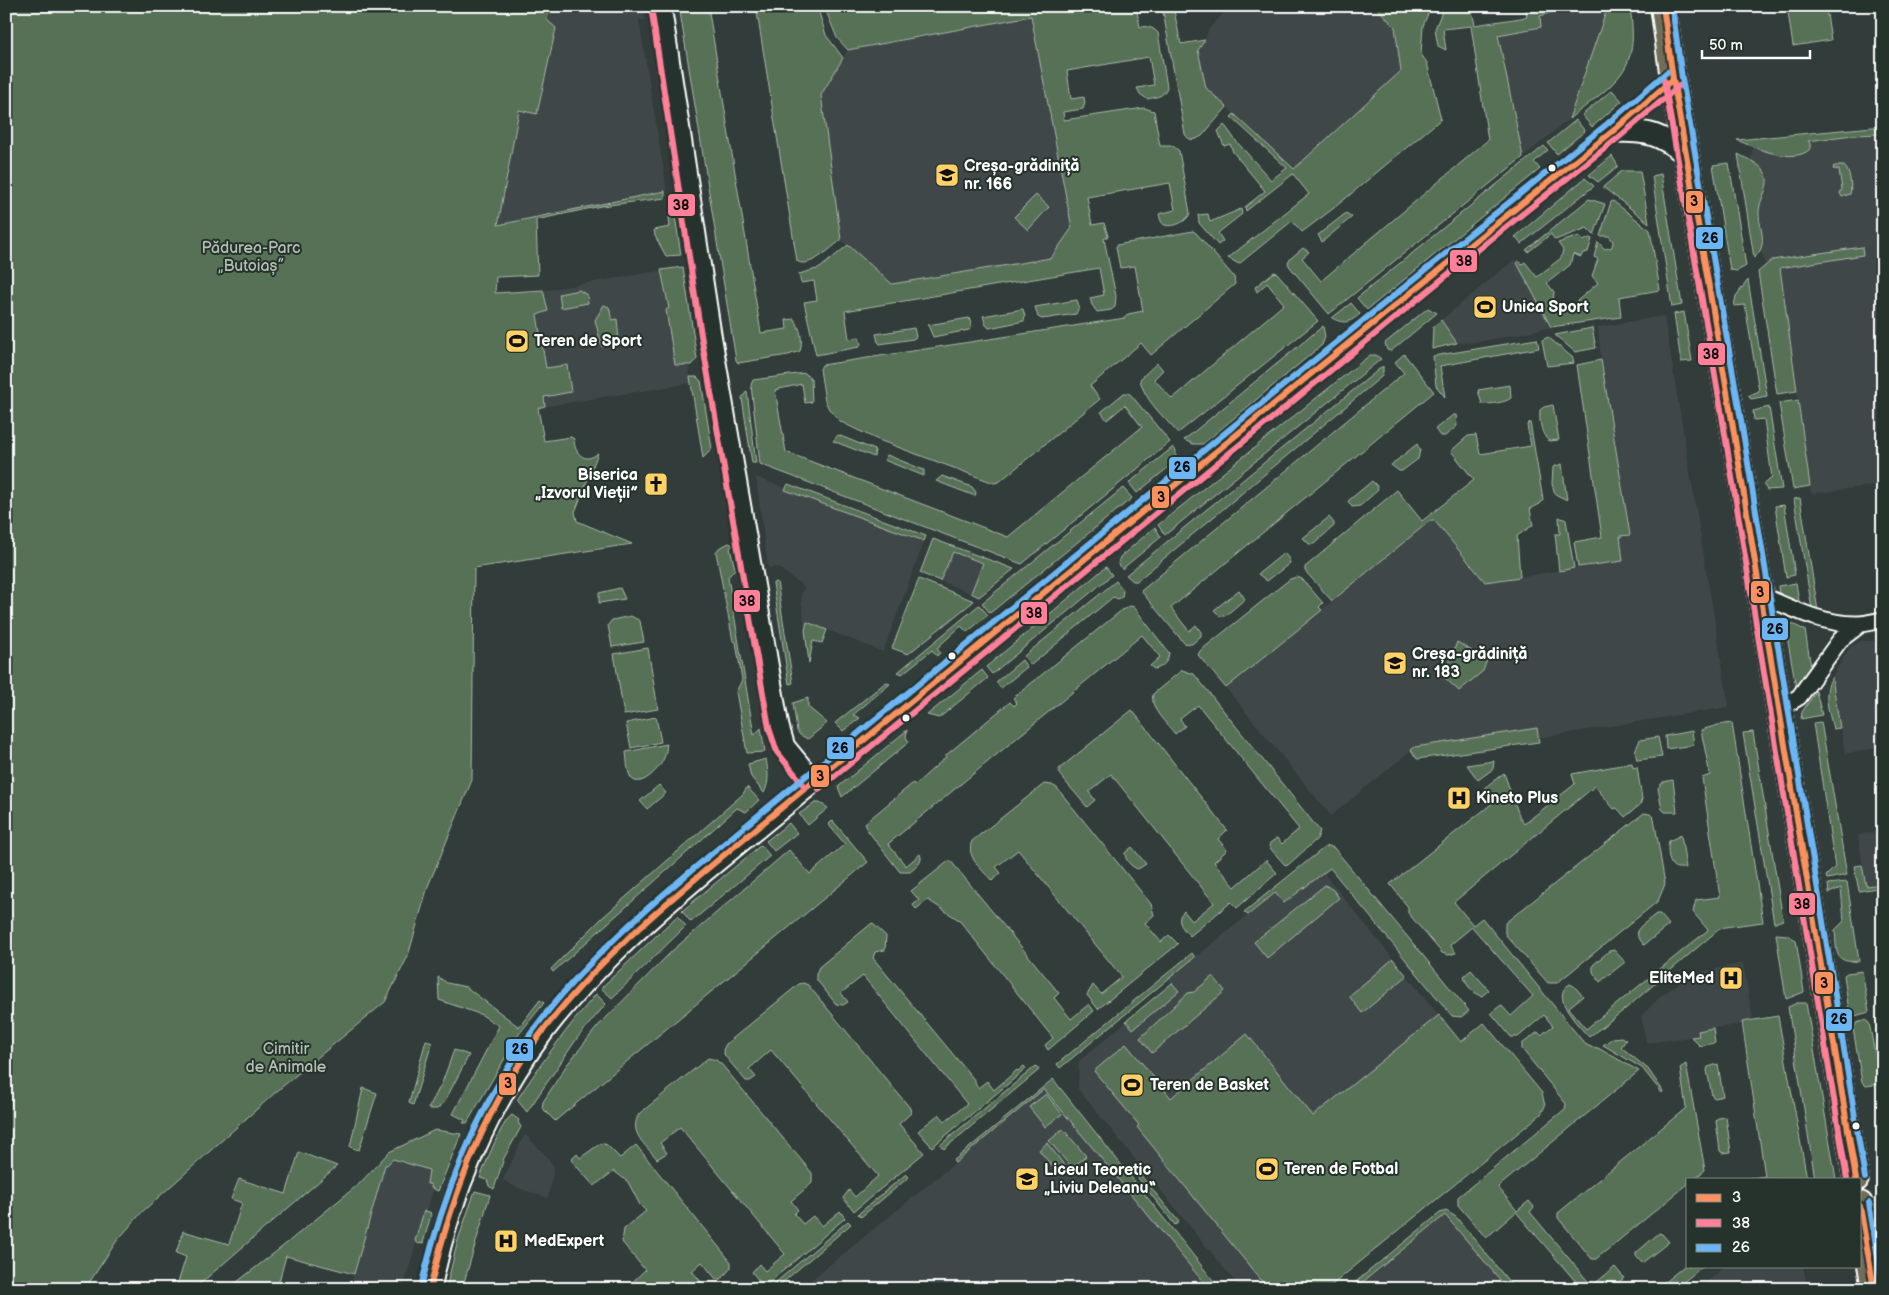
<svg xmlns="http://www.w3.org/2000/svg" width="1889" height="1295" font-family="'Balsamiq Sans',sans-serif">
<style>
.built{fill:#404749}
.green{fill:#567157;stroke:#aab8ab}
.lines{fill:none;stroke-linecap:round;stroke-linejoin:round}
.minor-casing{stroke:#fff;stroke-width:19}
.secondary-casing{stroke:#fff;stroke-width:25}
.primary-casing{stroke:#fff;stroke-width:28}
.minor{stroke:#26332d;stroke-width:15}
.secondary{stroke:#26332d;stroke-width:21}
.primary{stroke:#706e59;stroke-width:24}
.bus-1-casing{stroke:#26332d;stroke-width:10}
.bus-2-casing{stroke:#26332d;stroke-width:10}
.bus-3-casing{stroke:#26332d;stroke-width:10}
.bus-1{stroke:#fa915f;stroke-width:6}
.bus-2{stroke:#ff8098;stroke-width:6}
.bus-3{stroke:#6db6f5;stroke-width:6}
.bus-dot{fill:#fff;stroke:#26332d;stroke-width:2}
.labels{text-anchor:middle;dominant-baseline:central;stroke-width:4;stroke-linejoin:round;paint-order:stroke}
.poi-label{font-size:16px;font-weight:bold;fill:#fff;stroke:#26332d;text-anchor:start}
.park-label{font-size:16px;fill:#b3bfb3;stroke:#26332d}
.line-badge{stroke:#26332d;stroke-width:2}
.pale-badge-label{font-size:14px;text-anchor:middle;font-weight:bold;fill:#111}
</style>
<rect width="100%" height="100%" fill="#323c3a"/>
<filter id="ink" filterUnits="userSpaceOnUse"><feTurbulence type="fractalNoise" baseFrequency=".02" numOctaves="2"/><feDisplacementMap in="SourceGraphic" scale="10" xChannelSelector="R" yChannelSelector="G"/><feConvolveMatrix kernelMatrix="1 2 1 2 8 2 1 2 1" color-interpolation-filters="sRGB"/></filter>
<g filter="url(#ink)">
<!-- built -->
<path class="built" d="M549 6H643L645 20H639L667 191 498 225 519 109 537 114Z
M1230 6H1375L1395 27 1401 70 1294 169 1206 88 1198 50 1205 40 1208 30Z
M1572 6H1608L1569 119 1523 157 1498 35 1541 27 1540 16Z
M1031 16 1072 228 1051 258 891 284 841 240 821 95 848 50Z
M1883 134V484L1811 494 1780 268 1767 270 1761 251 1763 242 1759 207 1767 183 1766 174 1762 168 1750 161 1753 147 1852 135Z
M1515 259 1551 327 1479 342 1457 343 1441 320Z
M677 268 692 364H688L691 383 487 416 495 293 534 292Z
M1664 316 1729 707 1538 738 1536 730 1415 747 1331 816 1226 688 1431 520H1434L1485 582 1623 561 1620 536 1630 534 1601 360 1598 327Z
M756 477 924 542 883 652 807 622 805 630 801 595 804 587 778 567 768 568Z
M952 552 983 564 971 593 940 581Z
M1861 641H1873L1876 644 1883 687V747L1845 754 1832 677 1850 647Z
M1883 831V884L1866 886 1858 835Z
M1323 872 1509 1102 1304 1289H1241L1078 1089 1079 1061 1172 984 1169 979 1275 893 1284 903Z
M1743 963 1753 1020 1742 1022V1024L1698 1031 1699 1036 1646 1043 1641 1016 1661 996 1692 974Z
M1044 1088 1209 1289H800L955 1163Z
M525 1134 548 1158 554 1167 548 1198 515 1187 503 1180Z
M389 1152 441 1170 423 1219 403 1289H385L352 1280Z
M1445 1215 1508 1289H1354Z
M1725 1266H1803L1808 1289H1699Z"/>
<!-- green -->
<path class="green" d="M6 6H549L547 20 556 28 537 114 519 110 498 225 665 191V198L601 206 536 220 538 275 496 277 495 293 543 290 548 311 537 315 546 368 567 365 571 392 544 397 545 406 538 408 544 441 571 437 574 439C574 453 585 465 598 453L575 512 577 521 632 544 474 568 472 780 428 886 408 956 385 1002 277 1091 142 1212 116 1242 85 1289H6Z
M679 6H708L761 333 787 329 786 320 794 319C801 328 803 341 800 351L788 355 738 363 736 360Z
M756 6H817L826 35 843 58 821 95 841 240C832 247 808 270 797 261Z
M824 6H1136L1140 27C1147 26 1153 27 1158 33L1167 87C1164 97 1156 97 1147 99L1140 94 1137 88 1154 85 1149 57 1067 71 1071 99 1084 97 1085 103 1083 109 1063 112 1064 120 1144 108 1154 111 1160 146H1173L1179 151 1190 213C1188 221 1174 228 1165 225 1161 224 1160 218 1159 214L1175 210 1170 183 1087 197 1092 225 1104 223 1108 236 1104 239 1116 296 1115 307 1111 310 1097 312 1092 305 1090 298 1104 295 1099 268 845 311 849 339 859 337 861 345 859 347 816 355 804 302 817 300 814 281 801 283 799 274 820 268 848 245 892 284 1051 258 1072 228 1031 16 848 50 837 38Z
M1162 6H1173L1181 44 1205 40 1198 50 1206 88 1227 107 1202 136C1195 140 1189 142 1185 134Z
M1375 6H1431L1423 26 1421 54 1427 63 1441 119 1334 208 1302 232 1292 221 1239 264 1228 258 1309 194 1293 174 1246 211 1245 207 1265 191 1233 152 1230 144 1224 146 1218 131 1224 125 1226 127 1236 141 1271 180 1287 168 1231 117 1234 114 1294 169 1401 71 1395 27Z
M1444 6H1471L1475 25 1527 17 1525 6H1572L1540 16 1541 27 1498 35 1523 157 1329 314 1290 267 1288 263 1291 258 1303 248 1309 252 1302 258 1321 281 1488 140 1471 26 1443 29 1446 50 1438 46 1435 29Z
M1608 6H1630C1632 24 1635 44 1628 61 1621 83 1587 104 1569 119Z
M1787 6H1810L1811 10 1826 8 1831 40 1793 46Z
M1612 90 1622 101 1592 127 1582 115Z
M1576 120 1585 131 1557 154 1548 143Z
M1883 126V134L1852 135 1808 141 1810 143V149C1794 165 1755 148 1737 140Z
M1544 146 1548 150 1534 162 1540 169 1367 310 1357 298Z
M1738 154C1747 159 1762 164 1766 175 1770 185 1762 196 1760 205 1755 225 1772 242 1754 258Z
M1612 156 1618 166 1598 182 1589 175Z
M1729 163 1746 266 1737 271 1730 270 1713 165Z
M1834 166H1844C1850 171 1852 186 1850 194L1842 197 1840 193 1842 189 1839 170 1833 169Z
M1622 171H1640L1649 223 1603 187Z
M1661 174 1682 305 1672 307 1652 176Z
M1585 178 1594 186 1521 244 1515 237Z
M1036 195 1049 207 1028 230 1014 217Z
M1589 199 1605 204 1594 235 1587 228 1555 240 1551 234 1528 252 1526 250Z
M1613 201 1650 230 1660 290 1619 297 1621 317 1551 327 1517 263 1518 261 1522 264 1525 262 1537 277 1561 258 1563 250 1558 243 1579 236 1583 241 1590 238 1592 239 1588 252 1583 253 1581 257 1573 254 1570 265 1547 283 1554 292 1553 302 1563 313 1598 283 1592 276 1598 259 1594 257 1598 242 1605 249 1612 247 1613 241 1609 236H1600L1611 202Z
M1241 209 1242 214 1218 233 1223 241 1218 245 1199 223 1198 215 1208 214 1210 222Z
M1346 213 1352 217 1322 242 1318 235Z
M675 216 681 255 666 256 655 236 654 230 670 227 669 217Z
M1193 231 1196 233 1234 277 1235 284 1151 355 1141 343 1090 386 1100 399 999 482 994 483 876 439 841 422 829 409 825 401 820 369 822 365 1125 318 1128 314 1143 311 1135 266 1120 268 1116 247 1117 245Z
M1862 247 1863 255 1780 268 1797 391 1777 394 1758 272 1772 260Z
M683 267 697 359 692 365H675L666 310 669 308 661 270Z
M1274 272 1277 273 1318 321 1178 433C1164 417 1144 400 1140 379L1157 363 1163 370 1154 379 1172 399 1284 304 1267 283 1257 292 1255 287Z
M1748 280 1767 396 1751 399 1748 396 1759 391 1745 305 1734 306 1736 296Z
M579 290 587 295 588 303 561 308 559 294Z
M1077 300 1079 307 1076 314 1042 319 1038 317 1035 307Z
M1351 303 1360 314C1350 322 1345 325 1332 318Z
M604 305 609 307 612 320 617 319 619 340 602 347 595 320Z
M1428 308 1437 313 1391 351 1387 350 1385 343Z
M1023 309 1025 317 1024 321 989 328 986 325 983 316Z
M1684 312 1692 361 1681 362 1674 314Z
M969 318 972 327 969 330 933 337 928 325Z
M1441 320 1457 343 1432 349 1433 327Z
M1323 326 1325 337 1322 345 1203 444H1193L1184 440Z
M914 328 916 337 913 339 880 344 878 342 876 334Z
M1592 328 1596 348 1575 352 1555 335Z
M1548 337 1573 358 1574 363 1547 366 1542 340Z
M1537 339 1539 348 1440 366 1445 397 1436 386 1433 356Z
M1404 354 1434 392 1171 608 1189 631 1196 625 1201 632V636L1192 644 1184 643 1141 591 1404 373 1395 362Z
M1370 355H1376L1381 359 1165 535 1158 525Z
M1601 360 1630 535 1620 536 1623 561 1578 567 1574 542 1602 537 1577 365Z
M1383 366V372L1381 377 1137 581H1133L1126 575Z
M805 373 811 379 812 402 805 403 802 384 775 390 786 452 1008 537 1142 427 1125 405 1107 420 1101 412 1124 393H1128L1131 395 1170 442 1022 564 760 464 751 385 753 380Z
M690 377H697L701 381 712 449 703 458Z
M1510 385 1511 398C1505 403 1491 404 1482 404L1478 390Z
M747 391 756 463H752L742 398Z
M1798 400 1810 486 1793 489 1779 403Z
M1553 405 1559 440 1549 441C1541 435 1539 420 1540 410L1544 407Z
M1769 407 1782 489 1767 490 1763 484 1772 478 1764 419 1754 420 1753 411Z
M1453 415H1456L1457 426 1445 436H1440L1435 429Z
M1530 422 1543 500 1540 504 1530 509 1533 525 1517 536 1520 577 1485 582 1434 520H1431L1332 601 1305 571V567L1397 490 1422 521 1474 480 1451 451 1468 436 1476 435 1480 454 1531 446 1527 425Z
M838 435 875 450 874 457 833 441Z
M1417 444 1420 450 1418 459 1402 471H1399L1391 465Z
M1173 447 1176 451V461L1137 493 1129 483Z
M887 455 924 470V476L884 460Z
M1562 464 1567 500 1555 494 1552 484 1553 467Z
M942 476 972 487 976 492 975 496 936 481Z
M1372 481 1377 486 1378 490 1360 506 1352 507 1348 501Z
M788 484 926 536 924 541 785 490Z
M1123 488 1132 498 990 613 982 603Z
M1800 498 1818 611 1812 609 1794 499Z
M1784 505 1795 575 1786 577 1775 506Z
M1329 517 1334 523V526L1314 544H1309L1303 538Z
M1559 517 1566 520 1574 568 1559 571 1555 534H1560Z
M1155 527 1161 537 1122 569 1118 563 1120 557Z
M933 539 1014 569 979 597 971 593 983 563 953 552 940 581 920 573Z
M729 543 733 545 730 548 735 569 728 577 754 735 761 728 765 752 747 753 736 692 742 680 736 642 733 641 716 552 719 548Z
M1284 553 1289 559 1290 563 1267 581 1258 574Z
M1106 567 1112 575 992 674 986 667Z
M1297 577 1302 579 1323 603 1319 607 1322 610 1226 688 1198 655 1200 651 1290 579Z
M919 579 974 601 908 654 892 648Z
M1116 581 1123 590 1122 597 1118 599 1113 597 1031 665 1024 656Z
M777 582 793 683 789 684 773 583Z
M1796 583 1800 607 1779 595 1778 586Z
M620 588 625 599 599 603V593Z
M1239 590 1245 599 1225 616H1220L1214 610Z
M979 605 988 615 967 632 961 626 937 648 940 653 937 656 932 650 902 674 898 672Z
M1130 606 1134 607 1169 653C1168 661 1163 668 1154 669L1150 666 1160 657 1142 635 888 844 906 866 920 854C924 862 916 867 910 872H900L868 831 865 823 913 783 915 785 946 757 945 756 1010 702 1014 706 1017 703 1013 698 1122 610Z
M631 616 640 621 644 642 612 647 608 625 612 620Z
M807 622 827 630 822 643 813 641 809 663 805 630Z
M1788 622 1805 630 1811 667 1796 687 1785 625Z
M1457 642 1487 660 1483 671 1459 691 1444 677Z
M648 648 658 709 624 715 614 654Z
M1022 660 1027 667 1001 688 996 682Z
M982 670 988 678 939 718 927 715Z
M1182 670 1194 674 1320 831 1317 839 1288 865 1286 866 1269 847 1270 843 1277 838 1282 844 1299 829 1198 705 1180 719 1185 726 1175 734C1166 722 1150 710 1153 694Z
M1832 677 1840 728 1833 729C1829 711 1822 694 1832 677Z
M886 682 890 684 853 715 860 718 843 731 835 723Z
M1816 691 1822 715 1801 719 1802 712Z
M808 698V707L827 723 808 739 800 735 797 731 793 703Z
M1132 710 1227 830 1218 839 1227 850 1214 862 1235 887 1266 860 1277 873 1237 908 1231 902 1190 936C1183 929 1174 920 1184 911L1192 921 1214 903 1111 774 1089 792 1095 800 1087 807 1059 774V769Z
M656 717 661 742 631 748 626 723Z
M1821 722 1847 875 1827 879 1826 876 1835 867 1813 723Z
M1732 723 1763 922 1725 927 1718 930 1624 1010 1589 1037C1579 1026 1548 996 1570 984L1574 986 1583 996 1568 1008 1586 1029 1708 930 1693 912 1696 900 1720 897 1702 778 1710 775 1701 730 1718 725Z
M1537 728 1539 742 1417 759 1411 750 1415 747Z
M907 730 906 737 909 742 842 797 838 787Z
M1692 731 1694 745 1666 749 1665 736Z
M1753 732 1783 920 1774 923 1743 733Z
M1658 737 1662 757 1637 760 1635 751 1640 740Z
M667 744C666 749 666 755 663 760 660 768 638 792 630 776 627 770 627 759 626 752Z
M766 759C768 771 770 781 764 793L751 777 748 764Z
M1494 761 1493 769 1478 780 1467 765Z
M1632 763 1633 768 1637 767 1642 799 1640 805 1625 817 1617 808 1614 809 1595 786 1454 902 1473 925 1482 918 1585 1044 1591 1047 1598 1048 1639 1071 1498 1187 1517 1211 1529 1201 1534 1207 1530 1212 1592 1286 1615 1267 1624 1278 1613 1287 1615 1289H1570L1577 1283 1516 1212 1486 1238 1458 1205V1197L1565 1109 1566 1104 1522 1049V1044L1538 1032 1541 1035 1553 1026 1544 1015 1518 1037H1511L1491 1013 1501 1005 1511 1016 1533 996 1472 927 1450 945 1456 953 1448 955 1442 953 1408 913V907L1390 884 1494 802 1484 788 1504 773 1520 818 1524 824 1575 784 1572 774Z
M1673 780 1677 812H1665L1662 809 1658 788 1663 782Z
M1044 784 1052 785 1057 788 1151 904 1154 915 1145 923 1161 942 1169 935 1178 944 1098 1009 1087 995 1093 985 1101 994 1122 977 1018 850 996 867 1001 873 992 881C982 869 965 857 972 841Z
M659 785 666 793 647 809 640 801Z
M747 787 759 800 746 812 737 808 553 972 551 969 602 918 743 794Z
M815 803H820L828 808 808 825 799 814Z
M1644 813 1650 814 1654 818 1665 884 1658 901 1557 983H1548L1505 934V923Z
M833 821 868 862 555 1121 542 1108 543 1102 566 1066 598 1026 672 951 789 850 810 874 845 844 828 824Z
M789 823 797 833 774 851 766 841Z
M1681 835 1686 868C1682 868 1676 869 1673 866 1668 862 1667 847 1669 841Z
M761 845 770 856 691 922 682 911Z
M1329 846 1334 848 1469 1011 1461 1017 1452 1016 1330 868 1284 903 1275 893 1248 915 1244 912 1325 847Z
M1132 847 1146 864 1138 869C1131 867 1125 860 1125 853Z
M950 860 1059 993 1054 998 1071 1019 1089 1004 1094 1011 1048 1050 1045 1045 1053 1038 959 920 928 900 916 909 913 905 919 900 911 891Z
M1862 865 1866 886 1883 884V887L1859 891 1854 866Z
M1847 882 1859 961C1833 964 1837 951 1835 930L1844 921 1841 888 1829 893 1828 884Z
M1325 885 1333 890 1339 898 1267 958 1254 942Z
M1656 914H1660L1669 925 1644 945 1638 937 1637 931 1641 926Z
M677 916 686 926 612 998 601 988Z
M872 923 886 936 885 950 875 952 873 958 976 1082 975 1084 978 1088 987 1081 994 1090 1017 1070 1018 1071 1024 1066 1026 1069 932 1147 918 1131 939 1114 945 1121 967 1104 863 976 841 993 848 1002 843 1005 836 1004 816 979V974L819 967Z
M1776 934 1787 935 1796 940 1804 992 1786 999Z
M1614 950 1625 962 1600 982 1593 972V965L1609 951Z
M1192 953 1195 957 1060 1068 1057 1064Z
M1393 959 1407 976 1362 1013 1349 996Z
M1471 970 1489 990 1482 996C1473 993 1466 986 1464 976Z
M1862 971 1869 1012 1855 1016 1849 1012 1844 975 1847 973Z
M1213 976 1225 991 1152 1053 1140 1038 1188 993 1194 992Z
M438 977 447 983 466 987 519 1027 540 1000 544 1003 519 1034 467 1123H463L465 1120 453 1114 499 1026 482 1015 439 1000Z
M803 983 808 985 910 1108 911 1113 899 1124 924 1153 854 1211 843 1198 849 1190 855 1197 878 1176 771 1050 749 1069 756 1077 750 1081H746L725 1056 723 1050 726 1044 799 984Z
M1172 983 1179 991 1133 1029 1126 1021Z
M596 994 606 1004 578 1037 527 1112 517 1100C541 1063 567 1028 596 994Z
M1797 1003H1806L1836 1179H1815L1788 1007Z
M1439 1015 1461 1042 1484 1023 1542 1093 1545 1106 1541 1114 1327 1289H1268L1137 1127 1139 1125 1094 1071 1126 1044 1171 1098 1247 1034 1313 1116Z
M1778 1016 1807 1179H1745L1765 1176 1742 1022Z
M1865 1020 1869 1023 1881 1084 1866 1086 1862 1082 1853 1028 1857 1023Z
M1713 1028 1715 1043 1700 1046 1691 1037 1699 1036 1698 1031Z
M1621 1037 1626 1040 1621 1047 1648 1069 1663 1091 1662 1093 1642 1068 1603 1045 1613 1038Z
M426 1040 432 1043 413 1105 409 1103Z
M454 1050 469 1055 444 1103 437 1109H428L442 1083Z
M708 1058 716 1060 722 1065 812 1173V1183L791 1201 798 1210 794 1214 803 1224 813 1216 822 1226 840 1211 845 1218 764 1287 752 1272 759 1264 765 1271 785 1254 680 1127 660 1143 667 1153 657 1159C646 1145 628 1133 639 1114Z
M1686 1064 1705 1170 1694 1179H1688V1184L1596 1259H1592L1558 1218V1213L1686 1108 1680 1068Z
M1718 1064 1723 1096 1715 1098 1712 1096 1707 1070 1708 1067Z
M1036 1066 1039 1070 944 1149 940 1145Z
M1053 1079 1220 1289H1209L1044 1089 955 1163 953 1161Z
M363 1088 377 1093 359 1150 350 1147Z
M1046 1094 1062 1114 1045 1127 1029 1107Z
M512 1115 519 1120 518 1122 521 1127 504 1158 494 1189 489 1186 487 1180 480 1178C485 1165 502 1121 512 1115Z
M1726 1117 1731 1152 1723 1153 1720 1151 1716 1121 1718 1118Z
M1063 1129 1086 1156 1072 1168 1049 1141Z
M435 1130 461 1134 438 1191 431 1188 430 1184H427L429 1170 393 1159 387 1165H385L354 1274 286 1256 277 1289H228L282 1247 360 1183 389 1152Z
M601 1143 607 1145 620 1158 636 1145 731 1262V1268L721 1279H716L702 1262 692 1271 707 1289H625L645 1270 622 1242 624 1229 646 1211 640 1205 628 1182 614 1171 594 1186 571 1160 577 1154 580 1158Z
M1047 1143 1065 1166 1057 1172 1039 1150Z
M299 1152 337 1166 194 1289H176L186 1257 176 1253 183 1231 229 1244 242 1203 231 1199 239 1179 286 1194Z
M1134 1167 1179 1222 1175 1225 1131 1169Z
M906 1174 909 1177 861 1217 858 1214Z
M475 1191 490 1195 462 1289H446L458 1240Z
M424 1211 430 1212 431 1215 423 1243 419 1244 415 1241Z
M1446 1211 1456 1217 1515 1289H1508L1445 1215 1354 1289H1347L1440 1213Z
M848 1221 851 1224 775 1289H768Z
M1659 1233 1662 1234 1669 1242 1642 1263 1636 1256V1253Z
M1688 1263V1266H1703L1675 1289H1656Z"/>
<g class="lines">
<!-- minor casing -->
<g class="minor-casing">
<path id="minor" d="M1761 595C1793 609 1824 625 1859 624 1867 624 1875 621 1883 620
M1779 709 1799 697 1840 640 1861 624"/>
</g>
<!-- secondary casing -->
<g class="secondary-casing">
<path id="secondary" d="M660 6 710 334 778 727 784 747 813 782
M1613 131C1649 131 1659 133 1687 155
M430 1289C448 1197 487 1106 543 1031 589 971 646 920 704 871L1198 466 1496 224 1613 131 1673 79"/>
</g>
<!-- primary casing -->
<g class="primary-casing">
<path id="primary" d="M1663 6 1673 79 1730 409 1856 1179
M1860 1204 1874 1289"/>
</g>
<!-- minor -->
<use href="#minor" class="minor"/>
<!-- secondary -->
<use href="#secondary" class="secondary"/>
<!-- primary -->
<use href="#primary" class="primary"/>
<!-- bus-1 casing -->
<g class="bus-1-casing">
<path id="bus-1" d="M1663 6 1673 79 1730 409 1856 1179
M1860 1206 1874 1289
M430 1289C451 1195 486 1104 545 1028 603 954 675 895 747 836 808 786 869 736 930 686 1157 500 1383 313 1613 131L1673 79"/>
</g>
<!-- bus-2 casing -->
<g class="bus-2-casing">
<path id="bus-2" d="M651 7 701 335 769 728 777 752 806 788
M1664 80 1721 410 1847 1179
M819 789 1501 231 1618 138 1679 86"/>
</g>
<!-- bus-3 casing -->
<g class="bus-3-casing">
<path id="bus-3" d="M1672 6 1682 78 1739 408 1865 1178
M1869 1203 1883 1288
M421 1287C443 1193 478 1103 537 1025 593 951 667 890 738 832 797 783 856 735 916 686 1145 498 1375 309 1607 124L1667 72"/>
</g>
<!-- bus-1 -->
<use href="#bus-1" class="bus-1"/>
<!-- bus-2 -->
<use href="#bus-2" class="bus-2"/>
<!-- bus-3 -->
<use href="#bus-3" class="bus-3"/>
</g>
</g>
<!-- icons -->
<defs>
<g id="school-square" transform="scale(1.25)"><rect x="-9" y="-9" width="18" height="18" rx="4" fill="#ffd166" stroke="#26332d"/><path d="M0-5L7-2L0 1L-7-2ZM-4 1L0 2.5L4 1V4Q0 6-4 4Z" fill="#111"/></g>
<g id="stadium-square" transform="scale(1.25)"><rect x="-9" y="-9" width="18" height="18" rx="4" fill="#ffd166" stroke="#26332d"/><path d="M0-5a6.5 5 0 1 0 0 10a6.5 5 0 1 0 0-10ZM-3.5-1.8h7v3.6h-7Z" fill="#111"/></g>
<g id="church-square" transform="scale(1.25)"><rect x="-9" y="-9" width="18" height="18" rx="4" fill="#ffd166" stroke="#26332d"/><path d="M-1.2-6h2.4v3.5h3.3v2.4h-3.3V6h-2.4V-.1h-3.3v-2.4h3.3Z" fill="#111"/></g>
<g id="hospital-square" transform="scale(1.25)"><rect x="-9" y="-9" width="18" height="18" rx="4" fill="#ffd166" stroke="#26332d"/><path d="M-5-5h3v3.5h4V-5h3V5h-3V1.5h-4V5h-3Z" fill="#111"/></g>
</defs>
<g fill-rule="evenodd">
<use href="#school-square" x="947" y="175"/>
<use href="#stadium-square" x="1485" y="307"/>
<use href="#stadium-square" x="517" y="341"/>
<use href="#church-square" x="656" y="484"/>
<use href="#school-square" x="1395" y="663"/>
<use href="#hospital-square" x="1459" y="798"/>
<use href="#hospital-square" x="1731" y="978"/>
<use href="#stadium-square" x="1132" y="1085"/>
<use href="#stadium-square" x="1267" y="1169"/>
<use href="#school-square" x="1027" y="1179"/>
<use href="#hospital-square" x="506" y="1241"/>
</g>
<!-- markers -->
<g class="bus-dot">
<circle cx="1552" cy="168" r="4.5"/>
<circle cx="952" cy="656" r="4.5"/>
<circle cx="906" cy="718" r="4.5"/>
<circle cx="1856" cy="1126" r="4.5"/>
</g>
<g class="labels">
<!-- poi labels -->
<g class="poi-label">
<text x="964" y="166">Creșa-grădiniță<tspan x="964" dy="18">nr. 166</tspan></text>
<text x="1502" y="307">Unica Sport</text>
<text x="534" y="341">Teren de Sport</text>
<text x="638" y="475" text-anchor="end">Biserica<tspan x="638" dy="18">„Izvorul Vieții”</tspan></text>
<text x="1412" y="654">Creșa-grădiniță<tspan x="1412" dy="18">nr. 183</tspan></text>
<text x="1476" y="798">Kineto Plus</text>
<text x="1714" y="978" text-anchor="end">EliteMed</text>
<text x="1150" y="1085">Teren de Basket</text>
<text x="1284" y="1169">Teren de Fotbal</text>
<text x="1044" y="1170">Liceul Teoretic<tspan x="1044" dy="18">„Liviu Deleanu“</tspan></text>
<text x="524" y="1241">MedExpert</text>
</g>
<!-- park labels -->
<g class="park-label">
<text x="251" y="248">Pădurea-Parc<tspan x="251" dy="18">„Butoiaș”</tspan></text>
<text x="286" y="1049">Cimitir<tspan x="286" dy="18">de Animale</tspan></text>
</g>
</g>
<g class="line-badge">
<rect x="1685" y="190" width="19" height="24" rx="5" fill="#fa915f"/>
<rect x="667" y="193" width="29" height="24" rx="5" fill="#ff8098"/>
<rect x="1695" y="226" width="29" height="24" rx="5" fill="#6db6f5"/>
<rect x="1449" y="249" width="29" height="24" rx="5" fill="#ff8098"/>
<rect x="1697" y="342" width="29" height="24" rx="5" fill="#ff8098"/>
<rect x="1168" y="456" width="29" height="24" rx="5" fill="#6db6f5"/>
<rect x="1151" y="485" width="19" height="24" rx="5" fill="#fa915f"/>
<rect x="1750" y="580" width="20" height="24" rx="5" fill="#fa915f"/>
<rect x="733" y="589" width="28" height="24" rx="5" fill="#ff8098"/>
<rect x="1020" y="601" width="28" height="24" rx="5" fill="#ff8098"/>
<rect x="1761" y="617" width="28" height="24" rx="5" fill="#6db6f5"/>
<rect x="826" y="736" width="29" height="24" rx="5" fill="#6db6f5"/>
<rect x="810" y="764" width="20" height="24" rx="5" fill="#fa915f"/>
<rect x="1788" y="892" width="28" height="24" rx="5" fill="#ff8098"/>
<rect x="1814" y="971" width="20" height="24" rx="5" fill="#fa915f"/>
<rect x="1825" y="1008" width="28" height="24" rx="5" fill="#6db6f5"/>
<rect x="505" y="1038" width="29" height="24" rx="5" fill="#6db6f5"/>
<rect x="498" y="1072" width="19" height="24" rx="5" fill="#fa915f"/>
</g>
<g class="pale-badge-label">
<text x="1694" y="206">3</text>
<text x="681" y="210">38</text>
<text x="1710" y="243">26</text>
<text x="1464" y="266">38</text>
<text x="1711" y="359">38</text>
<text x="1182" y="472">26</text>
<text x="1161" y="502">3</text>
<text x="1760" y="597">3</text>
<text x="747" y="606">38</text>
<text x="1034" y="618">38</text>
<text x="1775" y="634">26</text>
<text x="840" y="753">26</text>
<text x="820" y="781">3</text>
<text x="1802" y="909">38</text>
<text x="1824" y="988">3</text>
<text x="1839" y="1024">26</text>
<text x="520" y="1054">26</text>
<text x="508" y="1088">3</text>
</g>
<!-- margin -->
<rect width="1889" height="1295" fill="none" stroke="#26332d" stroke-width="25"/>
<rect x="12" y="12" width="1864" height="1270" fill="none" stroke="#fff" stroke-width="2" filter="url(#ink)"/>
<!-- legend -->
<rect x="1686" y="1178" width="175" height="90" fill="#26332d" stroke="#7d8581"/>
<rect x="1696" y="1194" width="25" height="8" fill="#fa915f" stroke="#7d8581"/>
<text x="1732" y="1202" font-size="15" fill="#ffffff">3</text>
<rect x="1696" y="1219" width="25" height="8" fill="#ff8098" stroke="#7d8581"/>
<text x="1732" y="1228" font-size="15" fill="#ffffff">38</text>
<rect x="1696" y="1244" width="25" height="8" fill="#6db6f5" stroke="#7d8581"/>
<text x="1732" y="1252" font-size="15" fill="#ffffff">26</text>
<!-- scale -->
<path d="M1702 50v8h108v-8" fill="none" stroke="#ffffff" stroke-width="2.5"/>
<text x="1709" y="50" font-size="15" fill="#ffffff" stroke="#26332d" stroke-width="4" paint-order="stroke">50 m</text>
</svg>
